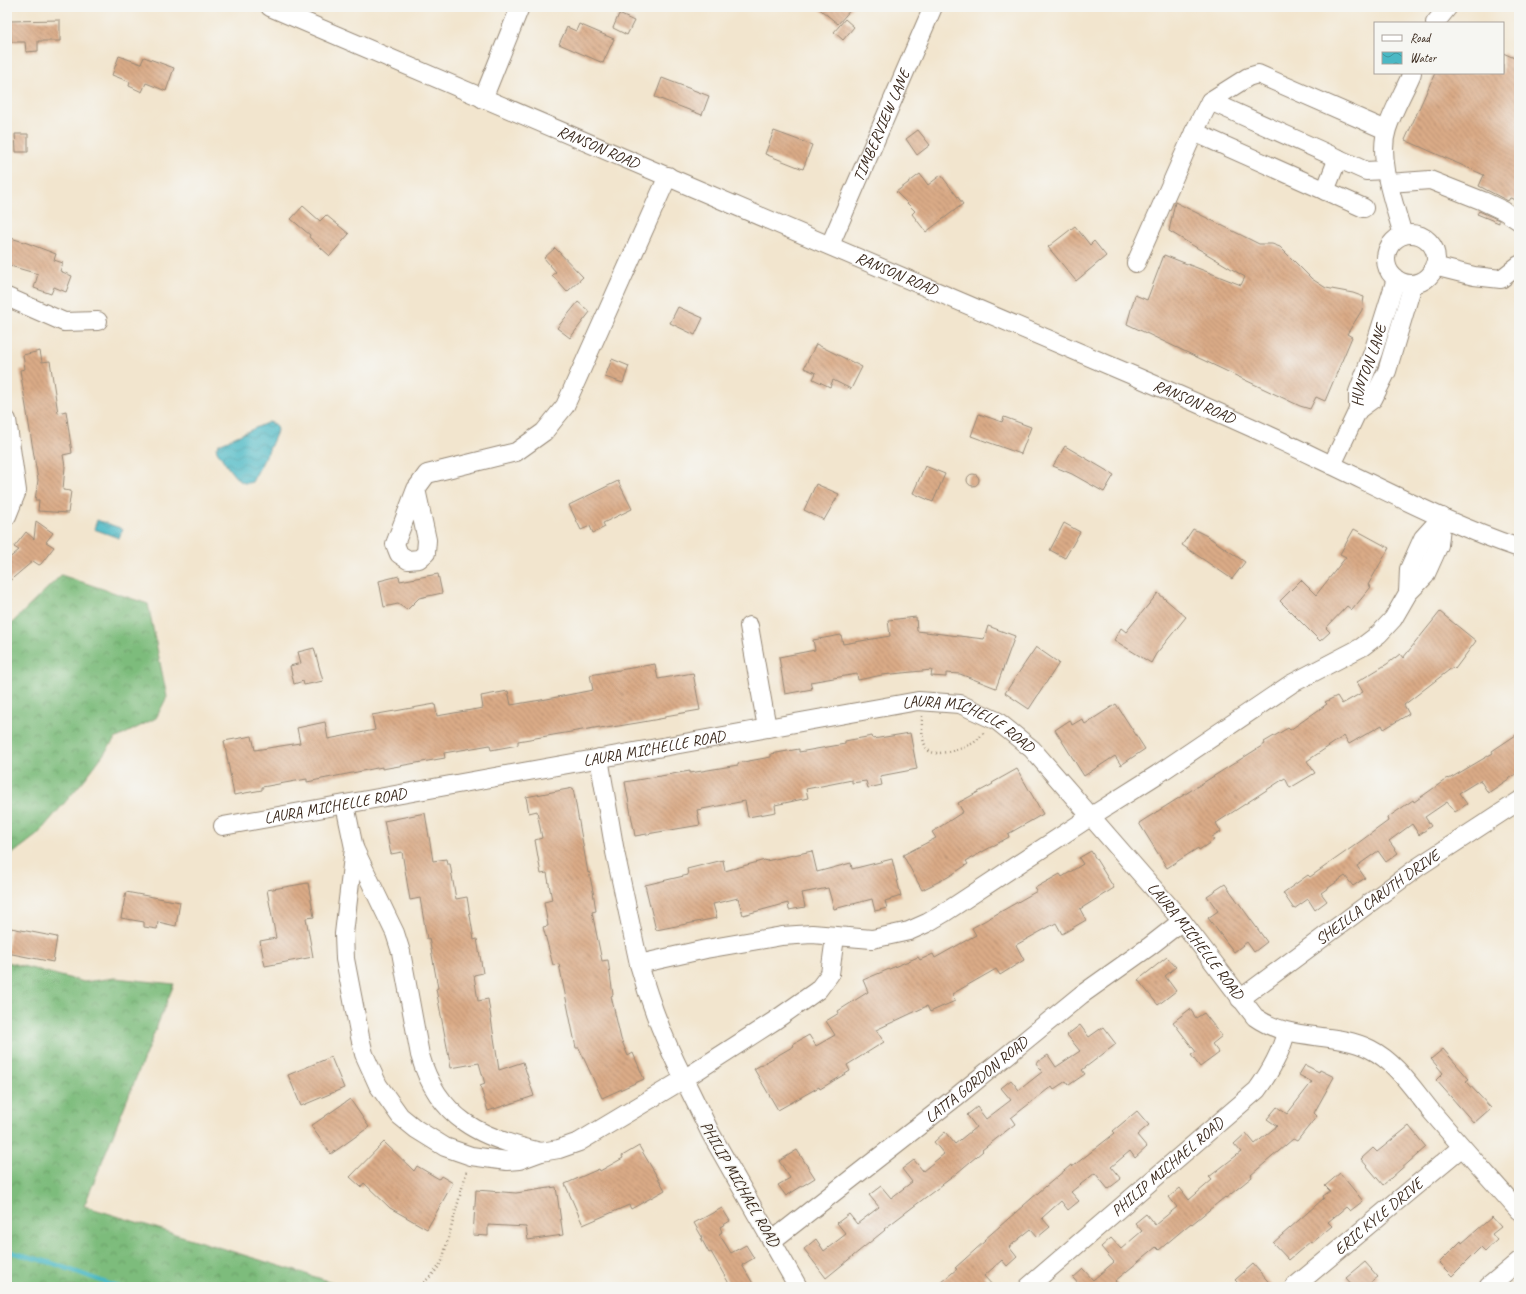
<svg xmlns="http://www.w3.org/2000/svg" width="1526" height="1294" font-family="Caveat,sans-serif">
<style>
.forest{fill:url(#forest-crowns);stroke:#5c734d}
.water{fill:url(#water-waves);stroke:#427171}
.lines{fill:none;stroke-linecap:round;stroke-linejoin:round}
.stream{stroke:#4ab8c4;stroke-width:4.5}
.building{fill:url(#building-back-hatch)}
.minor-casing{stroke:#968876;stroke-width:20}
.path{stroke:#968876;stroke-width:2.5;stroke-dasharray:1 3;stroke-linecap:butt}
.minor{stroke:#fff;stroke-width:18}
.labels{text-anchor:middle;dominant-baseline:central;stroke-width:3;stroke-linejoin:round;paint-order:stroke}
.street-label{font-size:16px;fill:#3b2a1e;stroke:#f6f6f2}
</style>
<defs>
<pattern id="forest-crowns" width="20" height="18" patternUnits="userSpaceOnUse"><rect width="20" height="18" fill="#7dbc7c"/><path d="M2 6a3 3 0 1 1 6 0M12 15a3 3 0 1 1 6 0" fill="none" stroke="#689965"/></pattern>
<pattern id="water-waves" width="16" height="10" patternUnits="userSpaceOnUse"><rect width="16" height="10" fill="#4ab8c4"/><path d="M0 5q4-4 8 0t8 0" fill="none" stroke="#3f969f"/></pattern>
<pattern id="building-back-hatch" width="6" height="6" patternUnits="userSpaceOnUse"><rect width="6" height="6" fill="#daab87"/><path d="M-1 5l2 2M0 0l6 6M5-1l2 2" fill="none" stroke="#b28b6e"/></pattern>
</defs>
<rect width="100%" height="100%" fill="#f6f6f2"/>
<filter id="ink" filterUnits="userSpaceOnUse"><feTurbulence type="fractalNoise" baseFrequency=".025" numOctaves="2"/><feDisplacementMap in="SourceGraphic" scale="8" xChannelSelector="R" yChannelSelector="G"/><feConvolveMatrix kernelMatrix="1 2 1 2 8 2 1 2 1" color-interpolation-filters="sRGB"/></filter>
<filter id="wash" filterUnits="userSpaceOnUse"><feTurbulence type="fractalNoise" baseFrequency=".012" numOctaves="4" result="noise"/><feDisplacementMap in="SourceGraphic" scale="16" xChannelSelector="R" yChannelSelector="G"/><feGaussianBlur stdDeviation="0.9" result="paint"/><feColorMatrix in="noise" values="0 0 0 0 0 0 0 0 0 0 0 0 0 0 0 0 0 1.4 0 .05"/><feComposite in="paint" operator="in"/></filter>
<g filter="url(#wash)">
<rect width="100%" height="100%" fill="#f2e5ce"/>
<!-- forest -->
<path class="forest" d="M61 575 148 604 167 697 156 718 115 739 84 780 37 835 7 858V628Z
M7 962 84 982 115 978 174 984 84 1206 348 1287H7Z"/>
<!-- water -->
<path class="water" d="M269 422 275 424 277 430 276 434 268 452 252 482C248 483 245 484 242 482 233 478 223 459 217 451L216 447 219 444Z
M97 520 123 529 119 538 94 529Z"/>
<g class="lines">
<!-- stream -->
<path class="stream" d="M7 1251 52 1263 118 1287"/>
</g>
<g id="blocks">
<!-- building -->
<path class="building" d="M817 7H853L838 24Z
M619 14 634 21 627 35 613 28Z
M845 19 854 27 843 40 834 32Z
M60 20V41H38V51L26 52 25 42H11L10 21Z
M579 24 614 39 603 63 559 44 567 27 576 31Z
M1503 53 1519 60V194L1517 200 1510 198 1508 201 1479 186 1484 175 1405 140 1435 73H1503Z
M119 56 141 64 144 57 174 68 166 91 146 83 142 92 129 86 130 82 112 75Z
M662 78 709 96 702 115 655 97Z
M918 130 930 145 917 155 906 139Z
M774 131 812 145 803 169 765 154Z
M15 134H28V152H16Z
M920 174 928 185 941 175 963 204 926 232 912 214 915 211 896 192Z
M1175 202 1259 244H1272L1280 247 1312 279 1326 288 1353 293 1364 297 1362 310 1347 334 1352 337 1325 401 1316 397 1310 409 1300 406 1127 324 1135 295 1147 300 1164 255 1241 285 1245 277 1169 231Z
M303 206 320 221 326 215 349 234 330 256 309 237 310 235 291 219Z
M1479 211 1499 220V223L1477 214Z
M1075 226 1090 245 1094 241 1106 256 1076 281 1048 247Z
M7 238 11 239V238L27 243 56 254 54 260 63 263 60 271 72 276 66 292 54 287 51 294 34 288 38 274 7 265Z
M555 248 583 277 567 292 552 275 556 272 544 258Z
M578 302 590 312 570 338 557 328Z
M678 307 703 318 695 335 670 323Z
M816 344 862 367 851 389 833 380 830 387 813 379 816 373 804 368Z
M40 351 42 362 50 361 58 413 66 411 72 453 63 455 65 466 63 490 71 491 68 513 38 511 39 500H35L38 480 20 370 25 369 23 355Z
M612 359 629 366 623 383 605 377Z
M979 414 1002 422 1004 417 1031 427 1021 454 971 436Z
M1065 446 1114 475 1104 492 1072 474 1053 466Z
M925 466 945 474 933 502 913 493Z
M967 480a6 6 0 1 1 12 0a6 6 0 1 1-12 0Z
M618 481 632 509 603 523 605 527 593 533 590 526 581 530 569 505Z
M816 484 839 494 824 520 804 510Z
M36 521 53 533 46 542 54 547 41 564 39 565 33 561 7 583V560L19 550 14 547 26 532 34 539Z
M1064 523 1080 532 1065 558 1050 550Z
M1193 529 1207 536 1245 562 1232 579 1182 545Z
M1354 529 1389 548 1368 585 1371 587 1352 610 1347 606 1326 628 1330 632 1320 641 1280 601 1301 580 1316 595 1346 557 1340 554Z
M438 574 442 593 419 598 407 610 398 604 384 607 379 581 399 576 400 581Z
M1158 593 1186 617 1156 654 1151 663 1114 640 1121 628 1126 632Z
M1440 612 1476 641 1455 669 1453 667 1404 705 1409 714 1384 729 1382 725 1349 744 1344 736 1307 761 1315 773 1290 788 1285 778 1216 823 1221 832 1212 837 1214 840 1199 850 1198 848 1167 868 1139 823 1265 744 1264 742 1288 728 1290 730 1327 704 1325 702 1337 696 1342 704 1363 692 1357 682 1387 664 1400 654 1403 658Z
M916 617 917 631 984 639 988 626 1015 636 996 688 960 674 946 673V677L931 676 932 670 882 675 858 680 857 674 810 682 812 689 785 694 779 657 815 650 813 640 841 635 843 644 890 636 888 620Z
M1036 647 1059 663 1029 709 1005 693Z
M314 648 323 681 304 685 303 681 294 684 290 666 301 663 298 652Z
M655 664 658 679 693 673 700 710 665 716V718L637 723 600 729V727L518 741V745L491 750 490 745 444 753 445 758 382 769V767L307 782V779L262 787V790L234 795 224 741 252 736 255 750 300 743 297 728 325 722 328 739 375 730 372 715 435 704 437 716 483 708 481 696 508 691 511 705 547 699 593 690 590 675Z
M1116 704 1145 749 1121 765 1115 756 1084 776 1055 730 1070 720 1072 725 1082 719 1085 724Z
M910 733 917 769 880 776 882 785 868 788 866 781 852 783V780L806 789 808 798 775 805 776 812 748 817 745 801 697 810 700 825 635 836 625 782 690 771V773L738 765V763L771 757V754L799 749V752L845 744V741L872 736 873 739Z
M1519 733V772L1488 793 1480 780 1459 793 1467 804 1455 812 1447 802 1425 817 1431 826 1419 835 1412 824 1389 841 1398 853 1386 862 1378 851 1357 866 1365 878 1353 886 1345 876 1321 893 1327 901 1315 910 1308 899 1294 909 1283 893 1308 875 1310 877 1354 846 1388 821 1387 818 1413 800 1414 802 1448 778 1449 779 1493 753 1492 751Z
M1017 769 1043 814 1008 834 1009 837 966 861 968 864 948 877 922 890 903 855 936 838 932 832 963 812 958 803 993 784 992 783Z
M573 788 588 873 589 872 593 891 596 911 592 912 602 961 608 960 613 995 611 996 621 1039 628 1056 633 1053 644 1079 602 1098 579 1048H576L559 964 553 965 543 927 548 926 544 902 552 900 547 873 541 874 535 840 542 838 537 811 529 813 526 797Z
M425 813 433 861 446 859 447 864H450L456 899 467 897 474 940 477 939 483 973 474 975 478 1001 488 999 499 1070 523 1062 534 1096 488 1111 480 1086 485 1084 479 1063 451 1068 436 989 438 988 429 938 427 939 420 898 410 900 402 852 391 854 384 821Z
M812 851 817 872 851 863 852 869 892 859 901 896 885 901 887 908 875 911 872 899 834 909 828 888 802 893 805 907 789 910 788 903 743 915 738 898 713 904 717 918 656 930 645 885 688 875 687 869 723 860 725 871 765 860 766 861Z
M1091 851 1114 888 1080 909 1086 920 1062 934 1056 923 1016 945 1024 960 1000 975 996 969 952 994 955 1001 930 1012 927 1006 876 1030 884 1042 847 1065 850 1071 820 1089 819 1087 778 1110 754 1069 794 1046 793 1044 809 1035 816 1046 835 1035 826 1021 839 1013 838 1011 868 992 863 980 918 957 920 960 933 954 935 958 976 935 972 928 1037 891 1035 888 1060 874 1062 877 1083 864 1079 858Z
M308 883 314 917 306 918 313 957 265 966 260 941 276 938 267 890Z
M1225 884 1267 942 1254 952 1247 942 1234 952 1208 918 1218 911 1207 896Z
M126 892 180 902 176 926 158 922 157 929 144 927V922L121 918Z
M11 928 57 937 53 962 7 953Z
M1167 957 1176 967 1165 976 1176 991 1158 1005 1138 980Z
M1190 1009 1196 1018 1204 1013 1222 1036 1212 1044 1219 1053 1200 1067 1191 1055 1196 1052 1173 1022Z
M1080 1025 1089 1037 1103 1027 1116 1044 1082 1070 1085 1074 1069 1085 1066 1081 1054 1089 1052 1086 1011 1118 1015 1124 982 1150 983 1151 951 1178 884 1229 885 1230 826 1278 804 1249 816 1239 824 1251 846 1234 837 1223 849 1214 857 1224 879 1207 869 1195 881 1186 891 1198 912 1182 902 1169 914 1160 923 1171 944 1154 934 1142 945 1132 955 1144 976 1127 967 1115 977 1107 986 1119 1011 1100 1001 1088 1011 1080 1019 1090 1042 1072 1036 1063 1048 1055 1056 1067 1080 1051 1067 1035Z
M1443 1049 1469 1079 1466 1081 1491 1108 1474 1123 1436 1080 1443 1073 1431 1059Z
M331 1057 344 1088 301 1106 288 1075Z
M1305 1065 1319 1072 1320 1070 1334 1077 1314 1113 1317 1116 1297 1141 1293 1139 1251 1175 1252 1177 1226 1198 1225 1197 1192 1224 1191 1223 1159 1250 1156 1247 1115 1281 1120 1287H1081L1073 1278 1083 1269 1093 1280 1114 1262 1101 1247 1111 1238 1121 1249 1142 1231 1135 1223 1146 1214 1155 1225 1177 1207 1169 1197 1180 1188 1189 1200 1212 1180 1209 1177 1241 1152 1234 1144 1246 1133 1255 1144 1277 1126 1267 1119 1277 1107 1287 1114 1312 1082 1299 1075Z
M350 1099 369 1127 331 1154 311 1126Z
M1137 1111 1149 1125 1137 1135 1147 1147 1135 1158 1130 1151 1111 1167 1121 1179 1108 1189 1095 1173 1071 1192 1079 1201 1068 1210 1061 1201 1042 1218 1050 1227 1038 1237 1031 1229 1009 1247 1017 1257 1007 1266 1002 1260 984 1276 994 1287H935L957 1269 955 1268 985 1241 984 1240 1039 1192 1071 1165 1072 1167 1115 1133 1113 1131Z
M1409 1126 1426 1147 1383 1185 1361 1159 1373 1148 1377 1152Z
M384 1142 414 1171 417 1166 439 1179 441 1176 453 1183 427 1229 390 1208 364 1183 361 1187 350 1177Z
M639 1146 665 1190 631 1209 629 1205 583 1225 565 1184 599 1169 600 1171 623 1158 622 1156Z
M797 1150 815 1178 786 1196 778 1185 790 1178 779 1161Z
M1340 1173 1363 1201 1350 1211 1346 1207 1328 1222 1332 1226 1312 1243 1311 1241 1289 1260 1273 1243 1324 1198 1323 1196 1330 1191 1325 1186Z
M556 1187 563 1235 528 1240 526 1227 488 1225V1236L473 1235 476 1190 516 1193Z
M722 1208 730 1221 720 1227 722 1232 719 1234 731 1253 746 1245 754 1258 742 1265 755 1287H731L711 1252 709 1253 701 1238 702 1237 694 1223Z
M1492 1217 1501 1227 1492 1234 1497 1240 1485 1251 1481 1247 1452 1276 1439 1263 1461 1241 1462 1243Z
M1365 1262 1378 1277 1365 1287H1354L1346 1278Z
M1253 1264 1273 1287H1242L1235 1280Z"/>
</g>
</g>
<g filter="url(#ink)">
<use href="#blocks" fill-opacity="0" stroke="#968876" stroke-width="1"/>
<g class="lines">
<!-- minor casing -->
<g class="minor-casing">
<g id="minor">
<path id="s1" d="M270 7C557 131 845 251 1132 375 1195 402 1258 429 1319 459 1385 490 1450 525 1519 548"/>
<path d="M1435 23 1448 7"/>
<path d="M483 99 520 7"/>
<path d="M1210 101 1366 171 1385 170"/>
<path d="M1194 132 1364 208"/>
<path d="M1389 183 1430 180 1483 201 1504 211 1519 221"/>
<path d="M1325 191 1338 158"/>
<circle cx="1411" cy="259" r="25"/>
<path d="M1403 235C1395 206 1377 159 1387 129 1393 110 1404 92 1412 73"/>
<path id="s2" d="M830 245 933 7"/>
<path d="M1136 263 1194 132 1210 101 1248 77 1258 74 1386 130"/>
<path d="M1434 266 1474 276 1501 279 1519 265"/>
<path d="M7 297 64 322 98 321"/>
<path d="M1358 410 1373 399 1387 371 1413 284"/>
<path d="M7 420 17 491 7 516"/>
<path id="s3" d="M1332 465 1358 410V392L1373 352 1396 279"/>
<path d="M416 489 427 540 426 553 419 559 408 560 399 554 395 544 416 489 427 474 516 452 544 432 565 406 668 176"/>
<path d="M1408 593 1409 569 1423 538 1442 517"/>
<path d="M749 626 767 728"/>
<path d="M599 758 615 852 639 964 706 949 782 936 812 934 872 939 891 935 909 931 927 923 944 913 1090 817 1158 774 1291 684 1362 647 1379 634 1393 619 1408 593 1425 576 1439 545 1442 517"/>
<path d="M345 805 354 848 395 933 401 952 420 1055C438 1119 481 1138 541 1152"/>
<path id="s4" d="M223 826 918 701 960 704 997 721 1032 749 1182 921 1255 1017C1290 1042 1333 1031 1370 1049 1396 1062 1413 1089 1431 1111 1460 1145 1490 1178 1519 1211"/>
<path d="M354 848 344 934 345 959 360 1037 364 1054 378 1085 400 1116 416 1129 445 1147 471 1156 507 1161 519 1160 541 1152 559 1149 579 1142 684 1079C665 1042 650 1004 639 964"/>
<path id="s5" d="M1240 999 1418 867 1519 801"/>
<path id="s6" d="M773 1240 956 1097 1081 995 1150 946 1182 921"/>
<path d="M798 1287 711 1134 684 1079 774 1021 818 990 830 974 835 937"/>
<path id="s7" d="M1028 1287 1257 1090C1270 1072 1281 1053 1286 1032"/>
<path id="s8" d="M1294 1287 1462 1147"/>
<path d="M1488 1287 1519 1261"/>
</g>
</g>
<!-- path -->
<path class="path" d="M922 716C922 727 921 742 928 750 935 758 965 748 973 743 978 740 981 736 984 732
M417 1287C428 1280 435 1273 442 1261L467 1170"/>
<!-- minor -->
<use href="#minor" class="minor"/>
</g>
</g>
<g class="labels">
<!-- street labels -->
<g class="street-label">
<text stroke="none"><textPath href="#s2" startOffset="130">TIMBERVIEW LANE</textPath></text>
<text stroke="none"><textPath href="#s1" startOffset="357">RANSON ROAD</textPath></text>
<text stroke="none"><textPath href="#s1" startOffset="681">RANSON ROAD</textPath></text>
<text stroke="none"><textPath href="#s3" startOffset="107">HUNTON LANE</textPath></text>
<text stroke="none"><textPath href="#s1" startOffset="1005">RANSON ROAD</textPath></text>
<text stroke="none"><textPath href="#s4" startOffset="762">LAURA MICHELLE ROAD</textPath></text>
<text stroke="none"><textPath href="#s4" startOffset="438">LAURA MICHELLE ROAD</textPath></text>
<text stroke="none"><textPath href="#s4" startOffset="114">LAURA MICHELLE ROAD</textPath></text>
<text stroke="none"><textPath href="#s5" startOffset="171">SHEILLA CARUTH DRIVE</textPath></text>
<text stroke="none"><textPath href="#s4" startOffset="1086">LAURA MICHELLE ROAD</textPath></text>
<text stroke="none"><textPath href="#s6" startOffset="259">LATTA GORDON ROAD</textPath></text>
<text stroke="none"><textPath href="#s7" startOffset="184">PHILIP MICHAEL ROAD</textPath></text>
<text transform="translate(740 1184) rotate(60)">PHILIP MICHAEL ROAD</text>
<text stroke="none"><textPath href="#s8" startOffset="110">ERIC KYLE DRIVE</textPath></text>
</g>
</g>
<!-- margin -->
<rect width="1526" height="1294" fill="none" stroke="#f6f6f2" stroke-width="24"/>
<!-- legend -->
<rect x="1374" y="22" width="130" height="52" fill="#f6f6f2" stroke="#aba49d"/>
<rect x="1382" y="35" width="20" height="6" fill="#ffffff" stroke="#aba49d"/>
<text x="1410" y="42" font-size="12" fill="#3b2a1e">Road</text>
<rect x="1382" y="52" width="20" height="12" fill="url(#water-waves)" stroke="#aba49d"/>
<text x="1410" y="62" font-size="12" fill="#3b2a1e">Water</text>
</svg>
